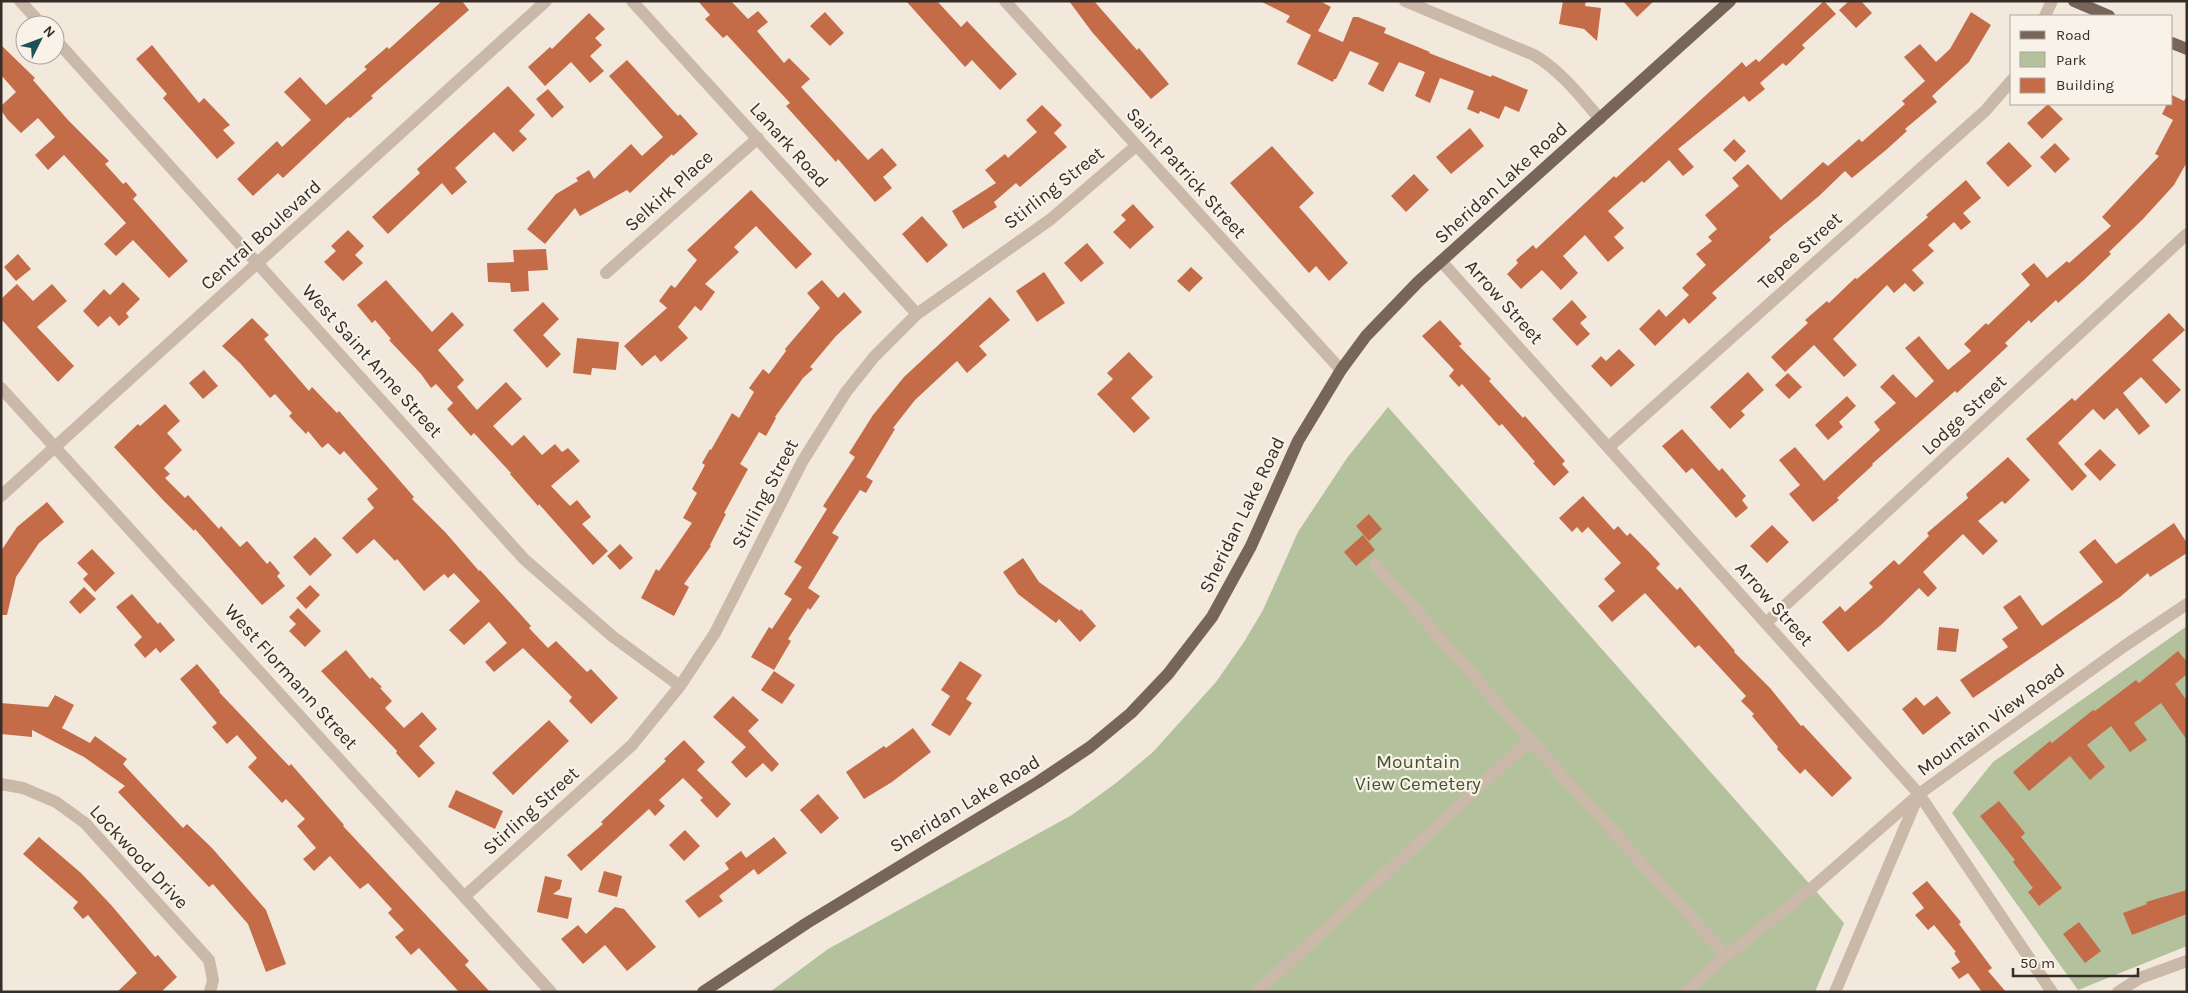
<svg xmlns="http://www.w3.org/2000/svg" width="2188" height="993" font-family="Karla,sans-serif">
<style>
.green{fill:#b3c19c}
.building{fill:#c46c48}
.lines{fill:none;stroke-linecap:round;stroke-linejoin:round}
.minor{stroke:#cab9a8;stroke-width:12}
.major{stroke:#786559;stroke-width:12}
.labels{text-anchor:middle;dominant-baseline:central;stroke-width:4.5;stroke-linejoin:round;paint-order:stroke}
.street-label{font-size:19px;fill:#372d28;stroke:#f9f2e8}
.park-label{font-size:19px;fill:#44552c;stroke:#f9f2e8}
</style>
<rect width="100%" height="100%" fill="#f2e9dc"/>
<!-- green -->
<path class="green" d="M1388 407 1844 923 1815 992H770L828 949 1072 815 1116 783 1153 752 1216 682 1244 642 1263 610 1298 532 1347 458Z
M2187 626V946L2078 990 1952 813 1993 762Z"/>
<!-- building -->
<path class="building" d="M442 1H462L469 10 371 96 373 98 350 118 348 117 283 178 278 173 253 196 237 179 277 141 282 147 311 120 284 92 300 77 326 105 367 69 364 67 387 47 389 49Z
M698 1H731L748 19 758 11 768 22 757 31 784 63 789 58 810 79 801 87 868 160 882 148 897 165 883 177 892 188 875 202 838 159 836 162 786 106 790 103 727 35 723 38 705 19 710 15Z
M906 1H937L961 27 967 21 1017 74 1000 90 972 60 965 67Z
M1069 1H1094L1137 50 1139 48 1169 84 1151 99 1092 32Z
M1260 1H1320L1331 7 1318 31 1343 42 1353 17H1358L1386 28 1384 33 1430 52 1429 53 1491 77 1492 75 1528 90 1519 112 1505 106 1499 119 1480 111 1479 114 1467 109 1474 91 1440 78 1430 103 1415 96 1425 72 1399 62 1383 92 1368 84 1379 63 1350 51 1336 79H1334L1333 82 1297 64 1311 35 1286 22 1290 16Z
M1563 1H1586L1585 6 1601 8 1597 41 1584 29 1559 24Z
M1623 1H1654L1637 17Z
M1824 1 1836 14 1802 45 1805 48 1786 66 1783 63 1760 83 1765 89 1749 102 1744 96 1678 149 1694 167 1683 176 1669 160 1644 183 1642 181 1608 211 1624 228 1614 237 1624 248 1608 262 1585 235 1563 256 1578 273 1561 290 1542 270 1521 289 1507 274 1518 263 1516 260 1533 245 1536 249 1614 176 1616 178 1742 62 1746 67 1756 59 1759 62Z
M1849 1H1861L1872 13 1856 28 1839 10Z
M825 12 844 33 830 46 810 26Z
M1971 12 1991 25 1969 62 1932 96 1937 102 1905 129 1907 131 1886 150 1852 178 1845 171 1819 196 1769 237 1771 240 1712 293 1717 298 1689 324 1684 318 1655 346 1639 329 1659 309 1666 317 1689 295 1682 288 1706 265 1696 254 1712 241 1708 237 1717 229 1705 215 1739 186 1732 178 1748 164 1781 200 1823 162 1828 166 1859 139 1862 142 1905 104 1902 101 1925 81 1904 57 1920 44 1936 62 1950 49Z
M589 13 605 29 595 38 602 45 590 56 604 71 590 83 571 62 545 86 528 67 550 47 552 49Z
M1 45 35 78 33 80 68 120 109 161 105 164 123 184 126 182 137 195 133 199 188 261 169 278 133 240 116 256 104 244 126 223 64 155 48 170 35 155 55 137 38 118 21 133 7 119 1 110V106L16 92 1 75Z
M152 45 199 103 204 98 230 125 223 130 235 143 217 159 163 98 167 94 136 59Z
M627 60 678 116 680 114 698 134 673 156 672 154 630 193 627 190 580 216 575 208 545 244 527 229 556 194 578 181 576 178 589 170 594 179 631 144 642 156 663 137 609 76Z
M508 86 535 115 519 131 527 139 513 152 494 132 455 168 467 182 452 195 442 183 388 234 372 217 420 173 417 169Z
M548 89 564 107 552 118 536 99Z
M2172 95 2184 101 2187 96V162L2174 185 2143 219 2109 252 2111 254 2084 280 2058 303 2056 300 2031 323 2029 320 2005 343 2008 346 1980 372 1957 393 1955 391 1872 464 1873 465 1837 498 1839 500 1813 522 1789 494 1800 485 1779 460 1795 447 1824 481 1880 430 1874 422 1896 403 1880 387 1893 374 1916 398 1934 381 1905 348 1919 336 1948 370 1971 351 1964 344 1986 323 1988 325 2030 285 2021 274 2034 263 2047 278 2067 261 2069 263 2111 226 2102 217 2159 156 2155 154 2173 120 2162 114 2167 104H2172Z
M2048 104 2063 119 2042 139 2027 123Z
M1042 105 1062 125 1054 133 1067 147 1020 187 1016 183 994 202 997 207 963 229 952 211 996 183 985 170 1005 154 1008 158 1037 132 1026 120Z
M1470 128 1484 146 1451 174 1436 157Z
M1734 139 1746 151 1735 162 1723 150Z
M2009 142 2032 166 2008 187 1986 163Z
M2055 143 2070 159 2055 173 2040 157Z
M1272 146 1314 193 1299 207 1348 263 1329 281 1316 266 1309 273 1230 183Z
M1414 174 1429 190 1406 212 1391 196Z
M1966 180 1981 198 1963 213 1971 222 1961 230 1954 222 1928 245 1934 251 1912 270 1924 283 1914 292 1905 283 1894 293 1887 285 1833 339 1857 365 1844 377 1814 345 1785 372 1771 357 1808 323 1805 320 1827 301 1829 303 1855 278 1857 279 1928 217 1926 215Z
M751 190 812 254 796 269 756 226 734 247 739 252 705 284 715 292 701 311 695 306 678 327 688 338 661 362 655 355 642 366 624 346 667 308 659 301 671 285 675 288 697 260 687 250Z
M1133 204 1154 227 1130 249 1113 232 1126 220 1121 215Z
M922 216 948 245 927 263 902 234Z
M348 230 364 246 355 255 363 263 343 281 324 262 336 251 331 246Z
M1087 243 1104 263 1081 282 1064 263Z
M546 249 548 270 528 271 529 291 511 292 510 283 488 282 487 263 514 262 513 250Z
M18 254 31 269 16 281 4 267Z
M1191 267 1203 278 1189 292 1177 281Z
M1044 272 1065 303 1037 322 1016 291Z
M386 280 432 332 452 312 464 325 438 350 464 380 457 387 477 410 506 382 522 399 493 426 512 446 524 435 542 455 555 444 562 452 568 448 580 461 551 486 570 506 577 500 591 517 582 524 608 551 593 565 539 504 538 506 510 474 511 473 474 433 471 436 447 409 453 403 436 384 431 388 421 374 389 340 391 339 375 320 372 323 357 305Z
M822 280 838 298 844 292 862 312 836 336 810 367 813 369 803 378 775 417 776 418 766 436 759 432 740 464 748 469 724 513 726 514 710 545 711 546 684 584 689 587 674 616 641 598 656 569 659 571 692 523 683 518 697 493 692 489 705 465 702 463 710 449 711 450 732 413 739 418 754 392 749 388 763 369 769 374 786 351 785 349 820 308 807 293Z
M123 282 140 299 126 313 129 317 119 326 110 316 98 327 83 311 104 289 110 295Z
M17 284 33 301 52 284 67 301 37 327 74 366 58 382 1 319V299Z
M990 297 1010 320 979 346 987 355 967 373 957 361 915 400 893 428 895 429 866 477 873 481 866 493 860 490 832 533 839 537 808 588 820 596 810 610 808 608 788 639 791 641 774 670 751 657 769 627 772 629 792 599 784 594 802 567 794 562 827 509 823 506 855 457 849 453 873 415 904 377Z
M1572 300 1587 317 1580 323 1590 334 1577 346 1552 319Z
M543 302 559 319 543 335 561 354 547 368 513 330Z
M2169 313 2185 330 2152 360 2181 390 2166 404 2141 377 2123 393 2150 426 2139 435 2117 408 2104 420 2093 409 2058 443 2087 476 2072 491 2026 439 2072 398 2075 401Z
M252 318 269 335 264 339 309 391 312 387 337 413 339 411 414 497 412 499 446 533 479 571 480 570 502 594 531 626 529 628 548 648 556 641 587 672 591 669 618 698 591 724 569 701 572 697 523 648 494 672 485 662 507 643 489 622 464 645 449 630 480 601 454 573 448 578 444 574 424 591 397 559 395 561 374 539 357 554 342 538 374 508 367 499 378 489 344 451 340 455 328 443 322 448 308 431 306 434 289 416 292 413 275 394 270 398 240 363 222 346Z
M1440 320 1462 344 1459 346 1491 379 1489 381 1523 418 1525 416 1565 461 1562 464 1569 472 1554 486 1533 463 1535 462 1502 424 1499 426 1462 384 1459 387 1449 376 1454 370 1422 336Z
M577 338 619 342 616 370 592 368 591 375 573 373Z
M1619 349 1635 365 1611 387 1591 366 1601 356 1606 361Z
M1129 352 1153 377 1131 398 1150 418 1134 433 1097 394 1113 379 1107 373Z
M204 370 218 386 203 399 189 383Z
M1748 372 1764 390 1741 411 1745 415 1730 429 1710 407Z
M1788 373 1802 387 1789 399 1775 385Z
M1847 396 1856 406 1839 422 1843 427 1828 440 1815 425Z
M165 404 180 421 167 433 182 450 164 468 170 474 165 478 185 498 188 495 219 529 221 526 240 547 247 541 267 564 270 561 280 573 277 576 285 586 262 605 195 529 194 531 162 499 114 447 138 424 140 426Z
M1682 429 1719 471 1722 468 1746 496 1742 500 1748 508 1736 518 1692 468 1686 473 1662 446Z
M2100 449 2116 465 2100 481 2084 464Z
M2008 457 2030 480 2005 504 2002 501 1978 521 1998 541 1983 555 1963 534 1923 572 1937 588 1928 597 1919 588 1881 625 1848 652 1822 622 1840 606 1845 612 1873 587 1869 583 1894 560 1899 565 1929 536 1927 533 1968 498 1966 494Z
M1583 496 1614 530 1618 526 1627 536 1630 533 1650 553 1660 564 1656 568 1677 590 1680 587 1735 651 1734 652 1770 688 1801 726 1803 725 1852 778 1832 797 1805 769 1800 774 1777 749 1778 747 1752 716 1754 714 1741 701 1746 696 1699 645 1695 648 1645 593 1612 622 1598 606 1615 591 1604 579 1621 563 1588 527 1582 533 1577 527 1572 532 1559 518Z
M47 502 64 522 39 543 16 577 7 615H1V551L17 527Z
M1369 514 1382 529 1369 541 1356 526Z
M2174 523 2187 543V553L2150 577 2148 573 2120 597 1973 698 1960 680 2008 647 2002 639 2018 628 2003 607 2020 595 2042 626 2103 582 2079 552 2095 539 2116 564Z
M1772 525 1789 542 1767 563 1750 546Z
M1363 535 1375 550 1356 566 1344 552Z
M315 537 332 555 310 576 293 557Z
M620 544 633 558 620 570 607 556Z
M92 549 115 573 95 592 83 579 88 574 77 563Z
M1023 558 1039 582 1080 611 1081 609 1096 626 1080 642 1059 619 1056 623 1018 594 1003 572Z
M310 585 320 595 306 609 296 598Z
M84 587 96 599 80 614 69 602Z
M132 594 158 624 160 622 175 640 160 653 156 648 145 658 134 645 142 637 116 607Z
M298 608 321 631 305 647 289 631 296 624 289 617Z
M1939 627 1959 629 1956 652 1937 650Z
M346 650 370 679 372 677 382 687 380 688 392 701 385 708 404 728 422 712 437 729 419 746 435 763 419 778 396 753 397 751 321 671Z
M2178 651 2187 662V674L2175 684 2187 701V740L2161 703 2134 723 2147 740 2130 752 2111 726 2087 745 2105 767 2090 780 2070 756 2029 791 2013 772 2050 741 2052 743 2093 710 2095 711 2136 680 2139 683Z
M960 661 982 675 966 699 972 703 950 736 931 725 950 696 941 690Z
M197 664 220 691 219 692 289 766 291 764 344 825 343 826 469 961 465 965 490 992H459L419 948 411 955 395 937 404 930 388 913 392 909 368 883 360 889 330 856 314 871 303 859 316 848 297 826 305 819 286 799 282 803 248 767 257 758 237 735 227 744 212 727 217 723 180 679Z
M774 671 795 685 782 704 761 690Z
M55 695 74 705 62 728 90 743 95 736 127 759 123 764 183 828 187 824 212 848 266 910 286 964 266 972 248 924 213 884 209 887 118 792 125 786 84 757 32 730V737L1 734V703L48 707Z
M733 696 759 720 748 731 779 764 772 772 763 763 746 778 731 762 746 747 713 717Z
M1937 696 1951 713 1923 735 1902 709 1916 697 1924 706Z
M549 720 569 741 513 795 492 773Z
M913 728 931 752 892 782 864 799 846 772 884 746 886 748Z
M684 740 705 762 697 770 731 804 717 818 700 800 703 798 683 778 659 800 665 806 655 816 649 809 581 871 567 855 603 824 601 822 666 761 664 759Z
M456 790 503 811 495 829 448 807Z
M818 794 839 818 821 834 800 810Z
M1999 801 2025 833 2021 837 2062 888 2039 906 2028 892 2033 888 2013 862 2015 860 1980 816Z
M685 830 700 846 684 861 669 845Z
M39 837 81 873 112 906 155 957 158 955 177 977 161 992H117L137 973 88 915 83 919 73 908 78 902 23 854Z
M774 837 787 853 758 875 754 869 719 896 723 901 699 918 685 901 729 869 725 863 741 851 746 858Z
M604 871 622 876 617 897 598 892Z
M545 876 562 880 560 889 553 894 572 898 568 919 537 912Z
M1927 881 1961 922 1959 924 1992 968 1988 971 2006 992H1982L1968 973 1959 979 1951 968 1960 962 1954 953 1956 952 1934 925 1928 930 1915 915 1924 908 1912 893Z
M2187 890V914L2132 935 2123 913 2147 904 2146 902Z
M615 907 624 909 656 947 627 971 605 945 583 964 561 939 578 925 586 934Z
M2079 922 2101 951 2085 963 2063 934Z"/>
<g class="lines">
<!-- minor -->
<path class="minor" d="M20 1 42 25
M632 1 917 314
M1005 1 1341 370
M1405 1 1534 55C1561 71 1580 96 1600 119
M2045 16 2052 1
M55 39 524 559 612 636 680 686
M1441 261 1919 794 2052 992
M606 273 758 138
M1 388 551 992
M1609 447 1985 111 2012 80
M1 496 546 1
M1375 564 1530 740 1726 956
M1766 623 2187 234
M1 784 23 788 56 802 85 823 209 960 213 980 210 992
M465 896 632 745 680 686 715 633 802 462 846 392 874 357 917 314 1051 219 1136 146
M1257 992 1530 740
M1685 992 1726 956 1813 887 1916 797
M1835 992 1919 794 2123 647 2187 604
M2118 992 2140 978 2187 961"/>
<!-- major -->
<path class="major" d="M2074 1 2109 16
M2172 43 2187 49
M703 992 807 923 1038 782 1090 747 1131 713 1168 674 1212 617 1251 546 1298 441 1341 370 1366 336 1418 282 1730 1"/>
</g>
<g class="labels">
<!-- street labels -->
<g class="street-label">
<text transform="translate(789 145) rotate(48)">Lanark Road</text>
<text transform="translate(1186 173) rotate(48)">Saint Patrick Street</text>
<text transform="translate(1501 183) rotate(-42)">Sheridan Lake Road</text>
<text transform="translate(1054 188) rotate(-38)">Stirling Street</text>
<text transform="translate(669 191) rotate(-42)">Selkirk Place</text>
<text transform="translate(261 235) rotate(-42)">Central Boulevard</text>
<text transform="translate(1800 251) rotate(-42)">Tepee Street</text>
<text transform="translate(1504 302) rotate(48)">Arrow Street</text>
<text transform="translate(372 361) rotate(48)">West Saint Anne Street</text>
<text transform="translate(1964 415) rotate(-43)">Lodge Street</text>
<text transform="translate(765 494) rotate(-62)">Stirling Street</text>
<text transform="translate(1242 515) rotate(-64)">Sheridan Lake Road</text>
<text transform="translate(1774 604) rotate(48)">Arrow Street</text>
<text transform="translate(291 677) rotate(48)">West Flormann Street</text>
<text transform="translate(1991 720) rotate(-36)">Mountain View Road</text>
<text transform="translate(965 804) rotate(-31)">Sheridan Lake Road</text>
<text transform="translate(531 811) rotate(-42)">Stirling Street</text>
<text transform="translate(139 857) rotate(47)">Lockwood Drive</text>
</g>
<!-- park labels -->
<g class="park-label">
<text x="1418" y="762">Mountain<tspan x="1418" dy="22">View Cemetery</tspan></text>
</g>
</g>
<!-- border -->
<rect width="2188" height="993" fill="none" stroke="#372d28" stroke-width="5"/>
<!-- legend -->
<rect x="2010" y="15" width="162" height="90" fill="#f9f2e8" stroke="#aba39b"/>
<rect x="2020" y="31" width="25" height="8" fill="#786559" stroke="#aba39b"/>
<text x="2056" y="40" font-size="15" fill="#372d28">Road</text>
<rect x="2020" y="52" width="25" height="15" fill="#b3c19c" stroke="#aba39b"/>
<text x="2056" y="65" font-size="15" fill="#372d28">Park</text>
<rect x="2020" y="78" width="25" height="15" fill="#c46c48" stroke="#aba39b"/>
<text x="2056" y="90" font-size="15" fill="#372d28">Building</text>
<!-- north arrow -->
<g transform="translate(40 40) rotate(48)"><circle r="24" fill="#f9f2e8" stroke="#aba39b"/>
<path d="M0-4L9 19L0 12L-9 19Z" fill="#1e5158"/>
<text y="-8" font-size="14" font-weight="bold" text-anchor="middle" fill="#372d28">N</text>
</g>
<!-- scale -->
<path d="M2013 968v8h125v-8" fill="none" stroke="#372d28" stroke-width="2.5"/>
<text x="2020" y="968" font-size="15" fill="#372d28" stroke="#f9f2e8" stroke-width="4" paint-order="stroke">50 m</text>
</svg>
